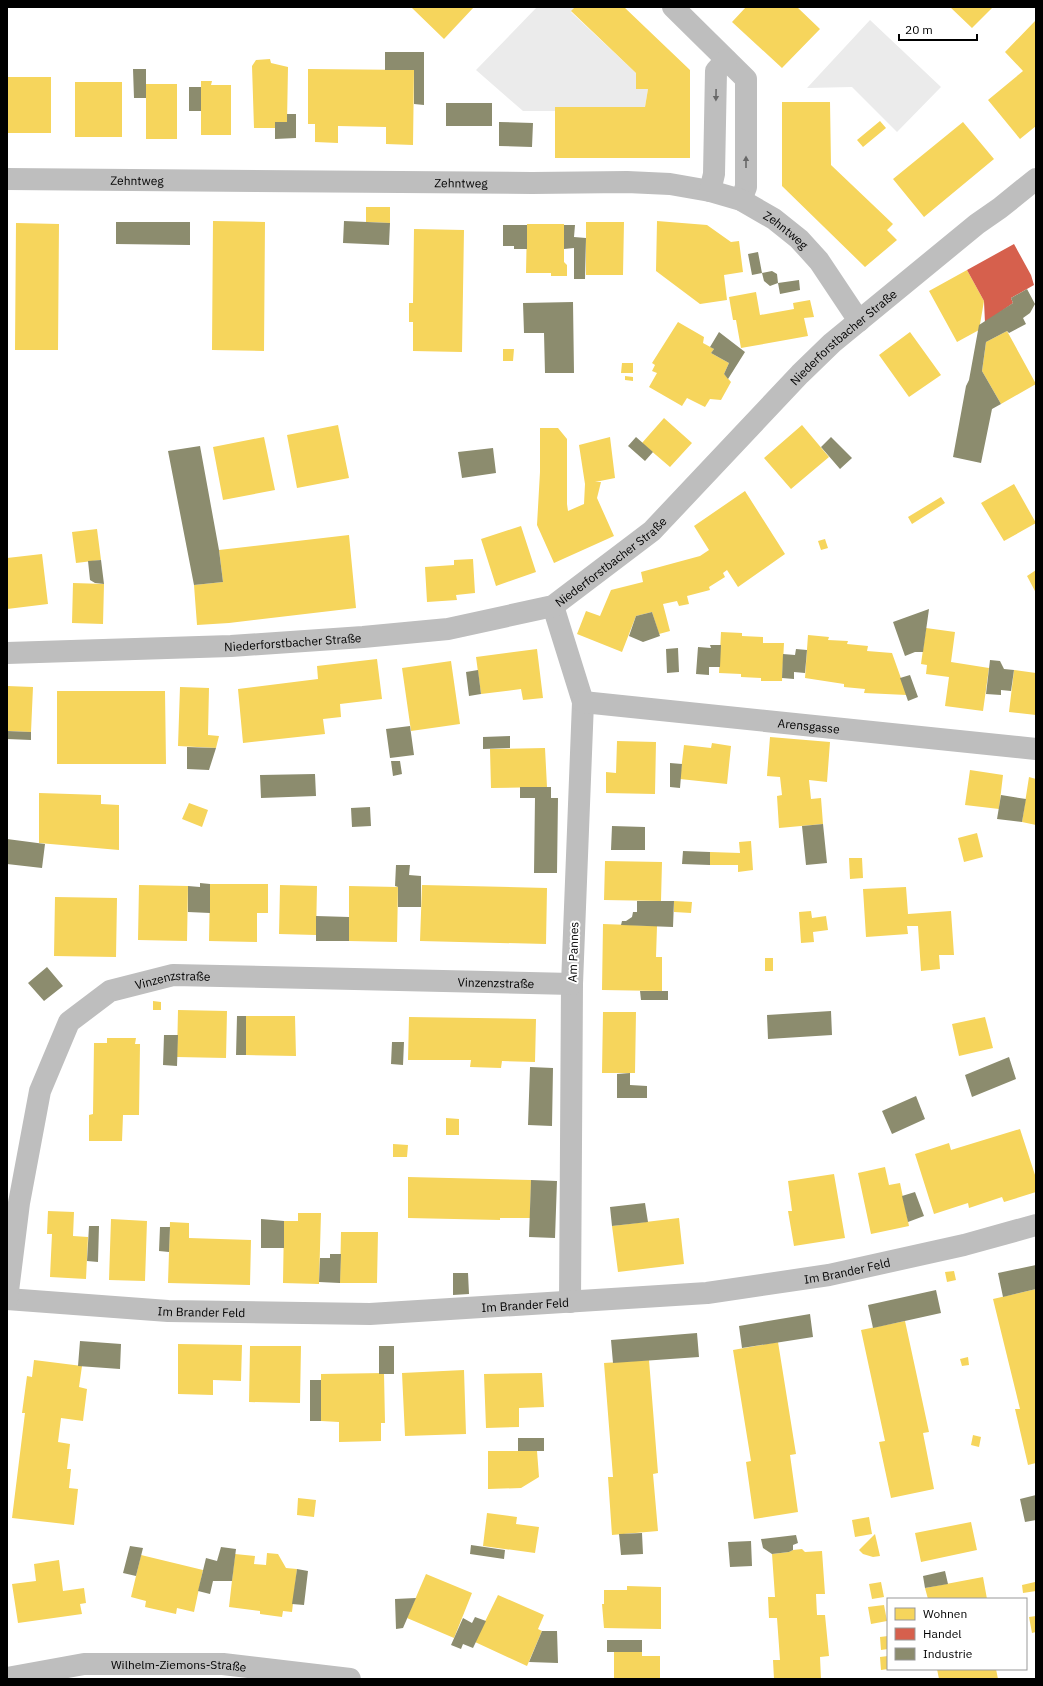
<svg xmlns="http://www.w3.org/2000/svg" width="1043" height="1686" font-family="'IBM Plex Sans',sans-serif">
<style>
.green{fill:#ebebeb}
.homes{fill:#f6d55c}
.shops{fill:#d6604d}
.industry{fill:#8c8c6e}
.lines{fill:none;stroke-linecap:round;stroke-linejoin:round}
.minor{stroke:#bebebe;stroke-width:22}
.oneway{fill:#686868}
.labels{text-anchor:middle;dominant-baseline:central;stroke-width:4;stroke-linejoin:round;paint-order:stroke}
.street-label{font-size:12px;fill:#000;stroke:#fff}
</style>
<rect width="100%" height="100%" fill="#fff"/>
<!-- green -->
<path class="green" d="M537 7H575L571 12 636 73V89H648L645 107H555V111H523L476 70Z
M870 20 941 87 897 132 852 87 807 88Z"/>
<!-- homes -->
<path class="homes" d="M413 7H474L444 39 412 8Z
M575 7H624L690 70V158H555V107H645L648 89H636V73L571 11Z
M746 7H797L820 29 782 68 732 22Z
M950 7H993L972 28Z
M1035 21 1036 22V126L1020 139 988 100 1023 71 1005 52Z
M270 59 271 63 288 67 287 122H275V128H254L252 66 256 60Z
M308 69 414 70 413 145 386 144V127L338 126V143L315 142V124H308Z
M7 77H51V133H7Z
M201 81H212L211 85H231V135H201Z
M75 82H122V137H75Z
M146 84H177V139H146Z
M782 102H830L831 165 893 224 887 230 897 240 865 267 782 186Z
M880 121 886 128 863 147 857 140Z
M963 122 994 159 924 217 893 179Z
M366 207H390V223L366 222Z
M213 221 265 222 264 351 212 350Z
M657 221 707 225 731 242 739 241 743 272 724 275 727 300 700 304 656 271Z
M586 222H624L623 275H586Z
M16 223 59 224 58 350H15Z
M527 224H564V262L567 265V276H551V273H526Z
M414 229 464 230 462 352 413 351V322H409V303H413Z
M967 270 984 301 979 330 957 342 929 291Z
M756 292 760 315 794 309 793 303 810 300 814 317 804 318 808 336 741 348 736 320H733L729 297Z
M678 322 704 337 703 343 714 349 711 353 729 363 724 374 731 382 721 400 710 399 705 407 687 398 682 406 649 387 657 373 652 371 655 365 652 363Z
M1007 331 1036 384 1001 404 982 371 986 342Z
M910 332 941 375 909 397 879 355Z
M503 349H514L513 361H503Z
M622 363H633V373H621Z
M625 376 633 377V381L625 380Z
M664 418 692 443 670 467 642 443Z
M338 425 349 478 297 488 287 435Z
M802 425 829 457 791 489 764 458Z
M540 428H558L567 439V504L568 511 584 504 585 484 579 445 610 437 615 478 595 482H601L597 498 614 536 554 563 537 525 540 472Z
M264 437 275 490 223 500 213 447Z
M1014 484 1036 523 1004 541 981 503Z
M745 491 785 554 738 587 727 570 723 573 725 577 709 587 710 590 687 596 689 604 679 606 677 601 663 604 670 631 659 634 652 612 636 616 622 652 577 634 586 611 600 616 611 590 643 582 641 572 700 556 709 550 694 526Z
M941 497 945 503 912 524 908 517Z
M521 526 536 572 496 586 481 539Z
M97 529 101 560 76 563 72 532Z
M349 535 356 608 229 623 197 625 194 585 223 582 219 550Z
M825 539 828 548 821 550 818 541Z
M42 554 48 604 7 609V558Z
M473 559 475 593 456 595 457 600 427 602 425 567 454 565V560Z
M1036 570V593L1027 576Z
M73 583 104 584 103 624 72 623Z
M926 628 955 632 951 662 989 668 983 711 945 706 949 677 926 674 927 665 921 664Z
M721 632 742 633V636L763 637V643H784L782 681H761V678L741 677V674L719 673Z
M808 635 829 637 828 640 848 641 847 644 868 646 867 651 892 653 907 695 864 693 865 689 844 687V684L805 678Z
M537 649 543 698 523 700 521 689 481 694 476 657Z
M377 659 382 699 340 704 341 717 323 719 325 734 243 743 238 689 318 679 317 666Z
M451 661 460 724 411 731 402 668Z
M1014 670 1036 673V715L1009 712Z
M7 686 33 687 31 732 7 731Z
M180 687 209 688 208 735 219 736 216 748 178 746Z
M57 691H165L166 764H57Z
M770 737 830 742 827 782 809 780 811 799 821 798 823 824 779 828 777 796 782 795 780 777 767 776Z
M617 741 656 742 655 794 606 793V772L616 773Z
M712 743 731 746 727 784 680 779 684 745 711 748Z
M545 748 547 787 491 788 490 749Z
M970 770 1003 775 999 809 965 805Z
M1029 777 1036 779V825L1022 822Z
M39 793 101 795V804L119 805V850L39 843Z
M189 803 208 810 202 827 182 819Z
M977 833 983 857 964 862 958 838Z
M751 841 753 870 738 872V865H710V852L740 853 739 842Z
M849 858H862L863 878 850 879Z
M605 861 662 862 661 901 604 900Z
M210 884H268V913H257V942L209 941Z
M139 885 188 886 187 941 138 940Z
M280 885 317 886 316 935 279 934Z
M422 885 547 888 546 944 420 941Z
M349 886 398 887 397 942 349 941Z
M906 887 908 914 951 911 954 955H939L940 969 921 971 918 926H907L908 934 866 937 863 889Z
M55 897 117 898 116 957 54 956Z
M674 901 692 902 691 913 674 912Z
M811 911 812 918 826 916 828 930 813 932 814 942 801 943 799 912Z
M603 924 657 926 656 957H662V991L602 990Z
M765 958H773V971H765Z
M153 1001 161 1002V1010H153Z
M178 1010 227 1011 226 1058 177 1057Z
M603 1012H636L635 1073H602Z
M246 1016H295L296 1056 246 1055Z
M409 1017 536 1019 535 1062 502 1061 501 1068 470 1067 471 1060H408Z
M985 1017 993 1048 959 1056 952 1024Z
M107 1038H136L135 1044H140L139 1115H123L122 1141H89V1115L93 1114 94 1043H107Z
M446 1118 459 1119V1135H446Z
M1020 1129 1036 1178V1192L1004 1202 1002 1197 969 1208 968 1203 934 1214 915 1154 949 1143 951 1150Z
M393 1144 408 1145 407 1157H393Z
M885 1167 889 1185 900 1183 909 1226 871 1234 858 1173Z
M834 1174 845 1238 794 1246 788 1211H792L788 1181Z
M408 1177 531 1180 530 1218H500V1220L408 1218Z
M48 1211 74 1212 73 1236 88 1237 86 1279 50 1277 52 1234H47Z
M298 1213H321L319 1284 283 1283 284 1221H298Z
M679 1218 684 1264 618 1272 612 1226Z
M111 1219 147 1221 145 1281 109 1280Z
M170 1222 189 1223V1238L251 1240 250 1285 168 1283Z
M341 1232H378L377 1283H340Z
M954 1271 956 1280 947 1282 945 1272Z
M1036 1289V1463L1028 1465 1015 1409H1020L993 1299Z
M905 1321 929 1432 923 1433 934 1489 891 1498 879 1442 885 1441 861 1330Z
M778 1342 796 1454 790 1455 798 1512 754 1519 746 1462 751 1461 733 1350Z
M178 1344 242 1345 241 1381 213 1380V1395L178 1394Z
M250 1346H301L300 1403 249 1402Z
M968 1357 969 1365 962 1366 960 1359Z
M34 1360 82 1366 79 1387 87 1389 83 1421 61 1418 58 1442 70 1444 67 1469H71L69 1488 78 1489 74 1525 12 1518 25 1413H22L27 1376 32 1377Z
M649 1360 658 1473 653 1474 658 1531 612 1535 608 1477H613L604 1363Z
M464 1370 466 1434 405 1436 402 1373Z
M384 1373 385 1423H381V1441L339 1442V1422L321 1421V1374Z
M542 1373 544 1407 519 1408V1427L486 1428 484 1374Z
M973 1435 981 1437 979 1447 971 1445Z
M488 1451H537L539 1477 521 1488 488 1489Z
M298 1498 316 1500 314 1517 297 1515Z
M487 1513 517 1517 516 1524 539 1527 535 1553 483 1546Z
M869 1517 872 1534 855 1537 852 1520Z
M971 1522 977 1550 921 1562 915 1533Z
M875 1534 880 1556 873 1557 863 1554 859 1550Z
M802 1549 805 1552 822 1551 825 1594H816L817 1615H825L829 1656 820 1657 821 1679H774L773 1660H780L777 1618H769L768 1597H775L772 1554 789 1552 793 1550Z
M267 1553 278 1554 286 1568 297 1569 292 1612 283 1611 282 1617 260 1614V1611L229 1607 235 1554 255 1556 254 1564 266 1565Z
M141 1555 203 1570 194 1612 177 1608 176 1614 145 1607 146 1601 131 1597Z
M59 1560 63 1591 84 1588 86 1603 80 1604 82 1614 18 1623 12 1584 36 1581 34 1564Z
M426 1574 472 1593 454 1638 407 1618Z
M983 1577 987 1599H928L925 1588Z
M881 1582 884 1597 872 1599 869 1584Z
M1035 1582 1036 1591 1023 1593 1022 1585Z
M627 1586 661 1587V1629L604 1628 602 1604H604V1590H627Z
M498 1595 544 1615 538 1629 542 1631 527 1666 475 1642Z
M884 1605 887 1621 871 1624 868 1607Z
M1036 1616V1632L1032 1633 1029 1617Z
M888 1636V1649L881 1650 880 1637Z
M614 1652H642V1656H660V1679H614Z
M888 1656V1669L881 1670 880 1657Z
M937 1669H996L998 1679H939Z"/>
<!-- shops -->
<path class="shops" d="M1014 244 1031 275 1034 285 1011 298 1013 303 985 323 984 301 967 270Z"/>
<!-- industry -->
<path class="industry" d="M385 52H424V105L414 104V70H385Z
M133 69H146V98H134Z
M189 87H201V111H189Z
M446 103H492V126H446Z
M287 114H296V138L275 139V122H287Z
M499 122 533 123 532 147 499 146Z
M344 221 390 223 389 245 343 243Z
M116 222H190V245L116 244Z
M503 225H527V249H514V246H503Z
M564 225H575L574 237 586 238 585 279H574V248L564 249Z
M758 252 762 273 752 275 748 254Z
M772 271 777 274 778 283 770 286 764 281 762 273Z
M799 280 800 290 780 294 778 283Z
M1027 289 1035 304 1030 313 1023 318 1026 324 1009 333 1007 331 986 342 982 371 1001 404 992 409 981 463 953 457 966 386 969 380 979 325 1013 303 1011 298Z
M573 302 574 373H545L544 333H524L523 303Z
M719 332 745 352 728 379 724 374 729 363 711 353 714 349 710 347Z
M636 437 653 452 645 461 628 446Z
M831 437 852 458 840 469 821 447Z
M200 446 219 550 223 582 194 585 168 451Z
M493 448 496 473 462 478 458 452Z
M101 560 104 584 95 583 90 580 88 561Z
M929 609 923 652H915L905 656 893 622Z
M652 612 660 636 643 642 629 636 636 616Z
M710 645H721L720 667H709V675L696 674 698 647 711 648Z
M678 648 679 672 667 673 666 649Z
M796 649 807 650 805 673 794 672V679L782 678 783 654 795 655Z
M990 660 1000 661 1004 669 1014 670 1011 691 1001 690V695L986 694Z
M478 670 481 694 469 696 466 672Z
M910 675 918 697 908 701 900 678Z
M410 726 414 755 390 758 386 729Z
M7 731 31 732V740L7 739Z
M510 736V748L483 749V737Z
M187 747 216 748 209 770 187 769Z
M391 761H400L402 774 393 776Z
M670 763 682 764 680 788 670 787Z
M315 774 316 796 261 798 260 775Z
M520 787H551V798H558L557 873H534L535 798H520Z
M1001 795 1026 799 1022 822 997 819Z
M370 807 371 826 352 827 351 808Z
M823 824 827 863 806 865 802 826Z
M612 826 645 827V850H611Z
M7 839 45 844 42 868 7 864Z
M683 851 710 852V865L682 864Z
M396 865H410L409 875 421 876V907H398V887L395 886Z
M200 883 210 884V913L188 912V886L200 887Z
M637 901H674L673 927 621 925 622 921H626L632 917 633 912H637Z
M316 916 349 917V941H316Z
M47 967 63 986 44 1001 28 983Z
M640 991H668V1000H641Z
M831 1011 832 1035 768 1039 767 1015Z
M237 1016H246V1055H236Z
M164 1035H178L177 1066 163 1065Z
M392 1042H404L403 1065 391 1064Z
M1009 1057 1016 1079 972 1097 965 1075Z
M530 1067 553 1068 552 1126 528 1125Z
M630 1073V1085L647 1086V1098H617V1074Z
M916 1096 925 1119 892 1134 882 1111Z
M531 1180 557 1181 555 1238 529 1237Z
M915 1192 924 1216 908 1222 902 1196Z
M645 1203 648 1222 612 1226 610 1207Z
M261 1219 284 1221V1248H261Z
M89 1226H99L98 1262 87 1261Z
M160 1227H170L169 1252 159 1251Z
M330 1254H341L340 1283 319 1282 320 1258H330Z
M1036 1265V1289L1003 1297 998 1273Z
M453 1273H468L469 1294 453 1295Z
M936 1290 941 1313 873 1328 868 1305Z
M810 1314 813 1337 742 1348 739 1326Z
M697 1333 699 1357 613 1363 611 1340Z
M80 1341 121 1344 120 1369 78 1366Z
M379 1346H394V1374H379Z
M310 1380H321V1421H310Z
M518 1438H544V1451H518Z
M1036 1495V1520L1025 1522 1020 1499Z
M642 1533 643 1554 621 1555 619 1534Z
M796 1535 798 1543 793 1545V1550L789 1552 772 1554 763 1548 761 1539Z
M751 1541 752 1566 730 1567 728 1542Z
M471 1545 505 1550 504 1559 470 1554Z
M130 1546 143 1548 136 1576 123 1573Z
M221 1547 236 1549 232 1581H213L210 1594 198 1591 206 1558 217 1561Z
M297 1569 308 1571 304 1605 292 1604Z
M945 1571 948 1584 925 1588 923 1576Z
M416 1598 403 1628 396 1629 395 1599Z
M475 1617 486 1621 473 1648 463 1644 461 1649 451 1645 463 1618 472 1623Z
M542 1631H557L558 1663 529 1662Z
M607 1640H642V1652H607Z"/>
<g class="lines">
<!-- minor -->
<g class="minor">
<path d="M673 7 746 79V187L741 200"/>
<path id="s1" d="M7 179 532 183 627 182 670 184 710 191 741 200 774 219 799 239 819 261 859 321"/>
<path d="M710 191 714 174 716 71 726 60"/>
<path d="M553 606 583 702 572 984 570 1302"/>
<path id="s2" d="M7 653 231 646 363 637 448 629 553 606 652 531 800 374 832 343 977 224 1000 208 1036 179"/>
<path id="s3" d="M583 702 1036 749"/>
<path id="s4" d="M7 1299 168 1311 370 1314 707 1293 829 1275 964 1245 1036 1225"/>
<path id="s5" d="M7 1299 19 1203 40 1091 69 1022 110 991 173 975 572 984"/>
<path id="s6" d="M7 1678 84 1664H223L350 1679"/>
</g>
</g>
<!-- one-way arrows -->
<defs><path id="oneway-solid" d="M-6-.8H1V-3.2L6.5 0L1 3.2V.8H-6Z"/></defs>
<g class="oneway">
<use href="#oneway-solid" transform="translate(716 95) rotate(91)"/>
<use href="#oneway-solid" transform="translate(746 162) rotate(-90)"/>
</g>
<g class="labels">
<!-- street labels -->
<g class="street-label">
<text stroke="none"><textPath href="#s1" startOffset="130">Zehntweg</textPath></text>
<text stroke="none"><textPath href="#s1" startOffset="454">Zehntweg</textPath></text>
<text stroke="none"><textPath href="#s1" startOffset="790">Zehntweg</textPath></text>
<text stroke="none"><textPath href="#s2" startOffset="946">Niederforstbacher Straße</textPath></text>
<text stroke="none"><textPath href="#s2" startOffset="622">Niederforstbacher Straße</textPath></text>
<text stroke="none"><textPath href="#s2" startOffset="286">Niederforstbacher Straße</textPath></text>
<text stroke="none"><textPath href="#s3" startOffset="227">Arensgasse</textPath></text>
<text transform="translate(573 952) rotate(-88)">Am Pannes</text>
<text stroke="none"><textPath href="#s5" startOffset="401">Vinzenzstraße</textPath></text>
<text stroke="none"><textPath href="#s5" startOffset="725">Vinzenzstraße</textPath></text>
<text stroke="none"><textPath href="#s4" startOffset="843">Im Brander Feld</textPath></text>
<text stroke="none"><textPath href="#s4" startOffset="519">Im Brander Feld</textPath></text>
<text stroke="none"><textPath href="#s4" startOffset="195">Im Brander Feld</textPath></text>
<text stroke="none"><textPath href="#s6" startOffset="173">Wilhelm-Ziemons-Straße</textPath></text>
</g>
</g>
<!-- border -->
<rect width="1043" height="1686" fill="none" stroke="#000000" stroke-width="16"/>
<!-- legend -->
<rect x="887" y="1598" width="140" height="72" fill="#ffffff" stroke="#999999"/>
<rect x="895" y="1608" width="20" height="12" fill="#f6d55c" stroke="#999999"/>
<text x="923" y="1618" font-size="12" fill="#000000">Wohnen</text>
<rect x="895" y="1628" width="20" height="12" fill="#d6604d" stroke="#999999"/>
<text x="923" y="1638" font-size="12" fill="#000000">Handel</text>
<rect x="895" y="1648" width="20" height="12" fill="#8c8c6e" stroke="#999999"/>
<text x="923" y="1658" font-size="12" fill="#000000">Industrie</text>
<!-- scale -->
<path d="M899 34v6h78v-6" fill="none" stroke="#000000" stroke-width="2"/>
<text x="905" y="34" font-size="12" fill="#000000" stroke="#ffffff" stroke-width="3" paint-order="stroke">20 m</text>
</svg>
